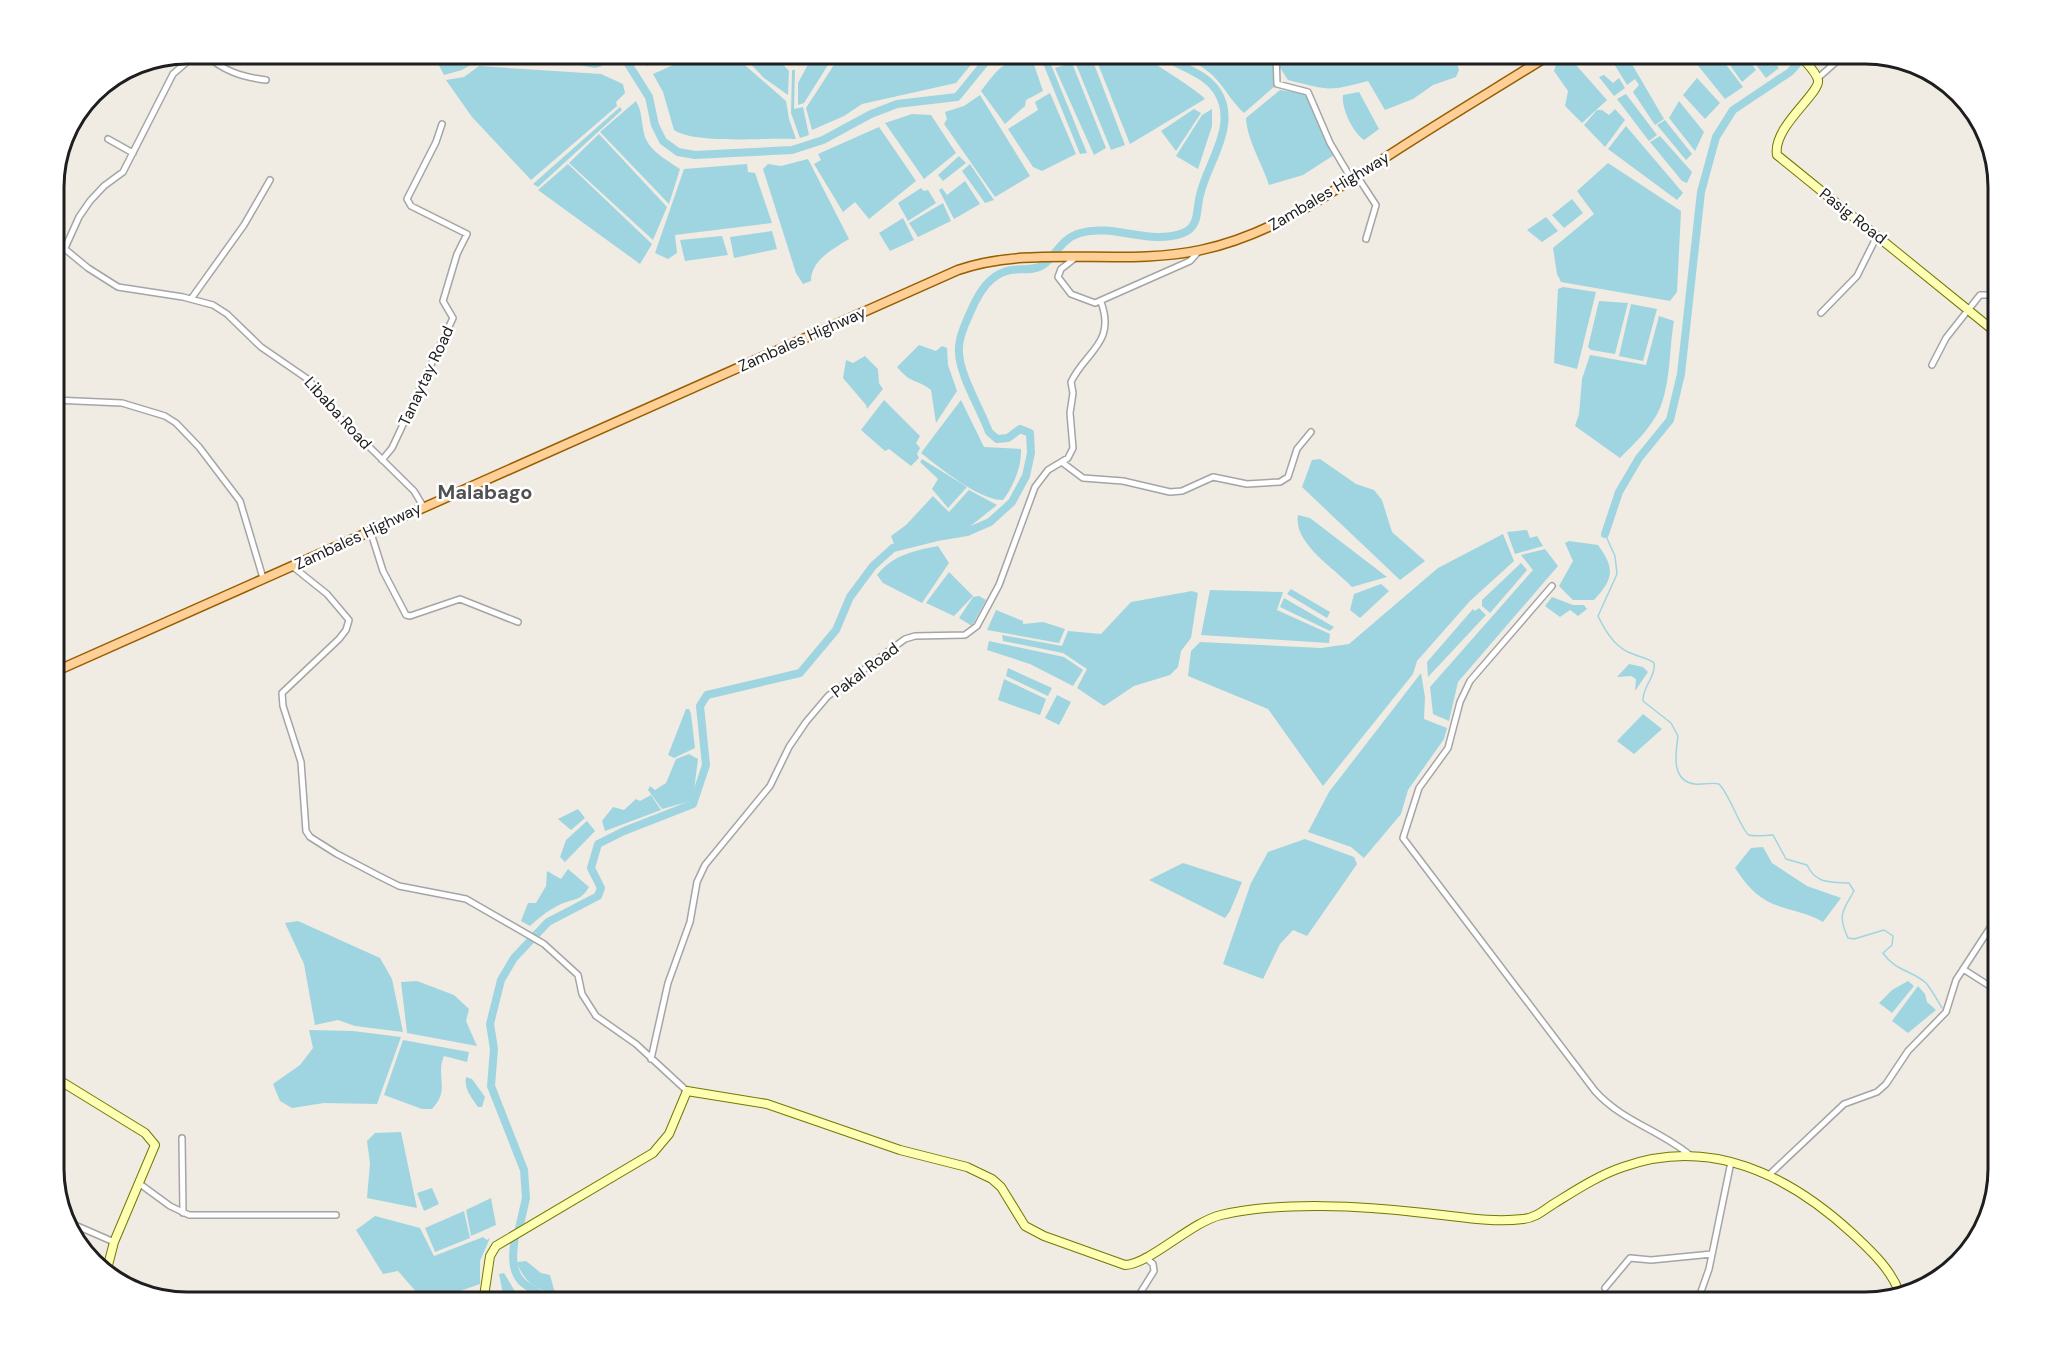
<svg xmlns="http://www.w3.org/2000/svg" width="2053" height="1357" font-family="'DM Sans',sans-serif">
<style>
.water{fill:#9fd5e1}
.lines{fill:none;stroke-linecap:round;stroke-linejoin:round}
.stream{stroke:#9fd5e1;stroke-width:1.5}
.river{stroke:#9fd5e1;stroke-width:8}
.street-casing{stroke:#a5a5a5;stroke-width:8}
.secondary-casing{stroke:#717900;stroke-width:10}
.primary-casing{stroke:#975f00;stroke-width:11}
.street{stroke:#fff;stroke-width:5}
.secondary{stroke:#feffb2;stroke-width:8}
.primary{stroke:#ffcf98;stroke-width:8}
.labels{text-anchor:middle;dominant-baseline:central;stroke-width:5;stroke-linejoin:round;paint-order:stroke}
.street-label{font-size:16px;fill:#1e1e1e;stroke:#fff}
.quarter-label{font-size:20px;font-weight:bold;fill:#515151;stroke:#fff}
.rim{fill:none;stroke:#1e1e1e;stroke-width:3}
</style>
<rect width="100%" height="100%" fill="#f0ebe3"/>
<!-- water -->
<path class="water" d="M433 54H505L506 61 474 63 462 70 444 75Z
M511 54H599L602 66 595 68 557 61H511Z
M636 54H678L647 66Z
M698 54H732L786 101 789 119 796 139C765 137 698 145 674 130L663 92 653 74Z
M741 54H773L789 71 788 95 764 78Z
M841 54H975L974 61 956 83 862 104 844 116 812 130 806 108Z
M1094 54C1107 54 1125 51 1138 54 1144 56 1203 94 1205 99L1130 144Z
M1214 54H1272L1275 86 1244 113C1225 95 1222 78 1197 64L1199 61 1205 64Z
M1280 54H1454L1459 70 1456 77 1433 85 1413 99 1385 110 1368 81C1327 92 1329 90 1288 80L1279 66Z
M1608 54H1626L1664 119 1655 125 1633 92 1639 85 1635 79 1627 85Z
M1694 54H1718L1743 87 1725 99 1691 57Z
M1722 54H1744L1756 70 1742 82Z
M1748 54H1767L1779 68 1766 78Z
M1047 55 1087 153 1080 154 1040 56Z
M1031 56 1043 91 1026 100 1025 106 1005 124 981 91C998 69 1002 61 1031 56Z
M1091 56 1125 145 1111 150 1075 62Z
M1568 56 1607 100 1582 123 1565 106 1568 91 1554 71 1557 61Z
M812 57 828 65 804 103 798 105V83Z
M1072 63 1106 148 1094 155 1055 68Z
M479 66 601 74 623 84 625 93 616 102 617 106 531 180 472 117 446 80 464 77Z
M792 70H795L794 109 803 107 809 135 800 138 791 113Z
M1604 75 1613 83 1619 78 1625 88 1614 96 1599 77Z
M1697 78 1720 103 1705 119 1683 95Z
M1280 90 1307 94 1334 155 1303 175 1269 185C1262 163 1247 140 1246 118Z
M1359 92 1379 129 1364 140C1353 133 1341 108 1343 95Z
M1050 93 1076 154 1042 171 1033 167 1008 129 1038 110 1035 102Z
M1626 94 1657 135 1649 141 1617 99Z
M980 95 1030 176 995 197 944 124 947 119 945 112 964 106Z
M636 101C643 113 641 124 645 137 650 151 668 161 680 169L669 204 600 132Z
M1679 101 1704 132 1695 151 1669 118Z
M620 107 622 110 538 187 533 184Z
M1194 109 1201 113 1176 151 1161 131Z
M1212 109V126L1198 169 1176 156 1202 115Z
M1615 109 1625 120 1605 147 1584 125 1597 110H1602L1609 115Z
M912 114 931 115 956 153 924 179 885 123Z
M1665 120 1692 154 1686 160 1657 125Z
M1626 126 1683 193 1677 200 1608 149Z
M879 127 916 181 869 219 855 202 843 212 814 164 821 160 818 154Z
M599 134 667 207 653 240 569 163Z
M1660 136 1692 172 1687 183 1682 181 1650 142Z
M959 156 966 163 943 181 938 175Z
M808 159 849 239C833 249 811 260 811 281L803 284 796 273 763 169 768 164 781 166Z
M1608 163 1681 211 1677 292 1670 301 1561 282 1557 274 1553 248 1594 214 1577 191Z
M568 164 652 244 640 264 538 190Z
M747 164 748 172 755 173 772 223 675 235 677 253 668 259 655 253 684 169Z
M970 164 994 200 985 203 962 171Z
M965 181 980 204 954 219 939 190 942 188 947 195Z
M921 188 924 191 928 190 936 203 908 221 898 203Z
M1572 199 1583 213 1564 228 1552 215Z
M943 203 951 221 918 237 909 223Z
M1546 217 1558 231 1542 242 1527 230Z
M903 218 914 240 890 251 879 233Z
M772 231 777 249 734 258 730 237Z
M722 236 728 255 685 261 680 240Z
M1563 287 1596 292 1577 369 1554 363 1558 289Z
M1599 301 1628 303 1615 354 1591 350 1588 347Z
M1631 304 1657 309 1643 361 1619 356Z
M1659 316 1674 321C1669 349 1671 381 1660 408 1652 427 1634 444 1620 458L1575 426 1579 414 1582 379 1590 355 1646 365Z
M919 345 936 351 942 346 947 348 948 365 957 391 936 423 931 390C916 378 912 385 897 367Z
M865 356 878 369 879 383 883 389 867 409 866 405 843 378 846 360 853 363Z
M884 400 920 436 916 443 920 448 917 454 919 458 911 466 889 449 885 451 861 430Z
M961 400 984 447 1021 449C1022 466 1013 487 1003 500 980 501 939 467 921 453Z
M922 459 967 487 948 508 932 489 938 479 920 462Z
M1320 459 1356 484 1374 490 1382 500 1392 532 1425 561 1400 580 1302 487 1312 460Z
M969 490 997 505 968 528 894 544 891 536 906 525 933 496 949 512Z
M1298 515 1310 518 1387 577 1352 587C1334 568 1293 543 1298 515Z
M1527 530 1530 538 1537 536 1543 546 1515 554 1507 532Z
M1503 534 1514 561 1470 601 1417 661 1413 674 1323 786 1268 709 1188 676 1191 651 1200 642 1321 648 1349 644 1438 568Z
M1569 541 1598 545C1615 568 1614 579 1594 600H1573L1559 586 1573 561 1565 543Z
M938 546 949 563 922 603 883 583 877 575C893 555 913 551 938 546Z
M1545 549 1558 566 1458 682 1449 721 1433 714 1430 687 1533 570 1521 555Z
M1521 563 1527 570 1490 613 1482 606V600Z
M949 572 973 596 954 616 926 603Z
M1381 584 1389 591 1360 618 1350 610 1354 594Z
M1291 589 1330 612 1327 618 1287 594Z
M1210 590 1283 592 1277 610 1330 634 1329 643 1201 635Z
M1192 591 1198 593 1191 638 1181 651 1178 667 1170 675 1134 686 1104 706 1077 688 1087 669 1063 653 1003 641 1002 635 1062 646 1068 631 1101 634 1131 602Z
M979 596 986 600 972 626 959 618 973 597Z
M1552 597 1573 605H1584L1587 609 1578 616 1570 610 1560 617 1545 606Z
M1284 598 1334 627 1330 631 1280 607Z
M1479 608 1486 615 1428 677 1427 662 1473 609 1475 611Z
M996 610 1023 621V624L1043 622 1065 629 1059 643 987 630Z
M989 641 1064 657 1083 670 1073 686 1030 664 987 650Z
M1629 664 1643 667 1648 672 1635 691 1636 679 1631 676 1617 677Z
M1008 668 1052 688 1048 696 1006 676Z
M1421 673 1425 697 1424 719 1447 728 1444 739 1408 790 1401 814 1364 858 1351 847 1308 832 1329 792Z
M1004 679 1046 699 1040 715 998 700Z
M1057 695 1071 702 1059 725 1045 718Z
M686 709H689L691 714 695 748 674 758 668 755Z
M1643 714 1662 729 1634 754 1617 741Z
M689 754 698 759 693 798 691 801 662 809 648 790 650 786 655 790 666 783 676 759Z
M651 795 661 810 605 831 602 821 613 807 624 810 636 799 640 801Z
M578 809 585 818 571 830 558 819Z
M587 821 595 831 565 862 560 857 566 840Z
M1305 839 1354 857 1357 864 1307 936 1293 930 1280 944 1263 979 1223 964 1251 883 1268 852Z
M1763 847 1772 863 1807 886 1841 898 1823 922C1807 912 1790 911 1773 904 1756 897 1745 883 1735 868L1751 848Z
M1183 863 1242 882 1230 911 1225 918 1149 880Z
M568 869 589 887C580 903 571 898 557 906 546 912 539 918 530 926L521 921 528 903H536L546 886 547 871 561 879Z
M298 921 380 958 392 979 403 1032 355 1026 338 1020 315 1025 304 964 285 923Z
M417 981 454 995 469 1009 466 1021 477 1046 407 1033 401 982Z
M1908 981 1914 986 1892 1013 1879 1003 1892 990Z
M1918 986 1925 994 1927 1002 1936 1010 1908 1033 1892 1021Z
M309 1030 353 1031 401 1037 377 1104 324 1103 292 1108 280 1101 273 1084 300 1065 313 1048Z
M403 1040 469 1052 467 1062 444 1056C435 1077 451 1089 432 1109H422L384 1095Z
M466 1077 472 1079 485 1097 482 1107H478C471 1097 464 1089 466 1077Z
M401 1132 417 1208 367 1198 370 1163 367 1141 375 1133Z
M432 1188 439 1204 424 1211 417 1193Z
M491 1198 496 1225 471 1236 466 1210Z
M464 1211 470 1238 435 1252 425 1228Z
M375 1216 420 1228 434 1256 483 1237 487 1240 490 1238 480 1261V1284L426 1303 398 1271 383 1274 356 1230Z
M526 1261 541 1273 550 1275 555 1293C538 1292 522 1280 517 1262Z
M504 1273 516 1293 508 1299 503 1294 499 1274Z"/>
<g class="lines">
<!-- stream -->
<path class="stream" d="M1605 534 1615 556 1617 574 1598 616C1605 631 1616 649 1633 654 1641 658 1647 657 1654 663 1656 677 1642 687 1643 701L1671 723 1678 736C1676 752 1670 781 1695 784 1703 785 1711 782 1719 784 1729 793 1742 832 1749 835 1755 837 1766 835 1773 835L1786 859 1807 865C1816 884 1830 882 1849 883L1854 891C1843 911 1837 914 1848 938L1854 939 1884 930 1893 936 1892 945 1883 953C1896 972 1912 970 1926 983 1932 990 1937 1000 1942 1008"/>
<!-- river -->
<path class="river" d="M622 54 649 97 655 125 663 141 678 152 695 155 792 150 823 140 871 114 897 104 957 97 992 54
M1605 534 1619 492 1639 458 1670 420 1681 374 1701 192 1716 137 1733 110 1790 72 1806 54
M549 1303C542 1293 531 1290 522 1282 510 1270 513 1251 515 1236L518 1233 526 1198 524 1170 491 1086 494 1049 490 1024 501 980 514 958 548 922 598 896 601 888 591 868 598 844 624 831 693 804 706 765 700 706 707 695 800 673 836 630 850 597 873 566 893 548 937 537 967 532 990 522 1012 502 1026 476 1031 453 1030 433 1020 429 1008 438 997 439 989 432C981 410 959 374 959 352 958 339 965 324 970 313 975 301 982 287 992 279 1012 262 1027 275 1043 265 1056 256 1060 239 1080 233 1114 223 1149 246 1183 233 1200 227 1196 209 1200 195 1207 163 1239 125 1217 91 1203 71 1179 67 1161 54"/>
<!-- street casing -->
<g class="street-casing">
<path id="street" d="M205 54C223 71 242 77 266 80
M1276 54 1277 84 1308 92 1330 143 1352 180
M170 57 181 64
M1818 78 1845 54
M108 139 133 153
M1357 176 1376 205 1366 239
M54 240 88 268 118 287 183 297 213 305 227 314 261 347 309 380 333 411 414 491 423 506
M65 248 79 217 90 201 104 186 123 172 173 74 196 54
M1075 258 1061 269 1058 277 1071 294 1095 303 1190 261 1200 250
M191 299 244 225 270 180
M1821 313 1857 276 1877 236
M1932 365 1946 338 1980 295H1991L1999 287
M54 400 122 403 165 416 176 423 199 447 240 501 263 578
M382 460 392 448 453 318 443 301 457 254 467 234 411 206 407 199 436 142 442 124
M1063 463 1083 478 1123 481 1170 492 1182 491 1213 477 1247 484 1280 482 1288 477 1297 449 1311 432
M370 530 383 571 406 615 410 616 460 599 518 622
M292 566 327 594 349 620 346 630 339 639 282 693 283 706 301 762 306 831 310 837 337 854 379 876 399 886 466 899 544 944 578 975 582 994 596 1016 636 1044 687 1091
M1552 586 1470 681 1460 702 1448 748 1419 788 1403 838 1595 1091C1623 1122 1660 1130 1691 1156
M1963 969 1999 992
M651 1059 668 983 690 922 697 882 705 865 770 786 789 747 806 722 828 696 905 639 915 636 965 635 977 626 999 585 1035 487 1048 470 1068 458 1073 448 1070 413 1073 393 1071 382C1086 351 1116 343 1101 302
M182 1138 183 1213
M1770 1174 1844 1104 1877 1092 1886 1084 1908 1051 1946 1012 1956 980 1999 914
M140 1184 170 1206 189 1215H336
M68 1222 114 1242
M1605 1288 1630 1258 1651 1260 1712 1254
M1134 1303 1154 1271 1153 1264 1145 1257
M1697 1303 1709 1269 1731 1162"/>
</g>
<!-- secondary casing -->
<g class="secondary-casing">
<path id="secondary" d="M1799 54C1804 61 1816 71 1818 80 1821 93 1772 127 1777 155L1999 335
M54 1077 145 1133 155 1145 114 1242 106 1273
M483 1303 490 1256 496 1246 653 1153 669 1134 687 1091 767 1104 900 1150 967 1167 992 1179 1001 1187 1025 1226 1044 1236 1125 1265C1150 1264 1191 1222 1221 1215 1279 1201 1365 1206 1424 1213 1457 1216 1490 1223 1523 1219 1536 1218 1545 1209 1555 1203 1576 1190 1599 1175 1623 1167 1710 1136 1789 1175 1853 1234 1872 1252 1891 1269 1900 1294"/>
</g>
<!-- primary casing -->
<g class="primary-casing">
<path id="primary" d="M54 672 958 270C1032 244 1123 267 1201 250 1275 234 1335 190 1397 150 1448 117 1500 86 1551 54"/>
</g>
<!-- street -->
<use href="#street" class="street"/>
<!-- secondary -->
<use href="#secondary" class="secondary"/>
<!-- primary -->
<use href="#primary" class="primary"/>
</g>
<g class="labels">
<!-- street labels -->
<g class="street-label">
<text transform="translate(1329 191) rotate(-31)">Zambales Highway</text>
<text transform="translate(1853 216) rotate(38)">Pasig Road</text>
<text transform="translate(802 339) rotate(-24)">Zambales Highway</text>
<text transform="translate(426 376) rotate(-65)">Tanaytay Road</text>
<text transform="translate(338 413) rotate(48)">Libaba Road</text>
<text transform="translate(358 536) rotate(-25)">Zambales Highway</text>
<text transform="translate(865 670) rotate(-37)">Pakal Road</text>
</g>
<!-- quarter labels -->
<g class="quarter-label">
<text x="485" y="492">Malabago</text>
</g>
</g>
<!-- crop -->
<path d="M0 0H2053V1357H0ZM187 64H1865A123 123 0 0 1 1988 187V1169A123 123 0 0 1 1865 1292H187A123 123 0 0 1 64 1169V187A123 123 0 0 1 187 64Z" fill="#fff" fill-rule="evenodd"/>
<path class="rim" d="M187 64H1865A123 123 0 0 1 1988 187V1169A123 123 0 0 1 1865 1292H187A123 123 0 0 1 64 1169V187A123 123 0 0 1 187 64Z"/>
</svg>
